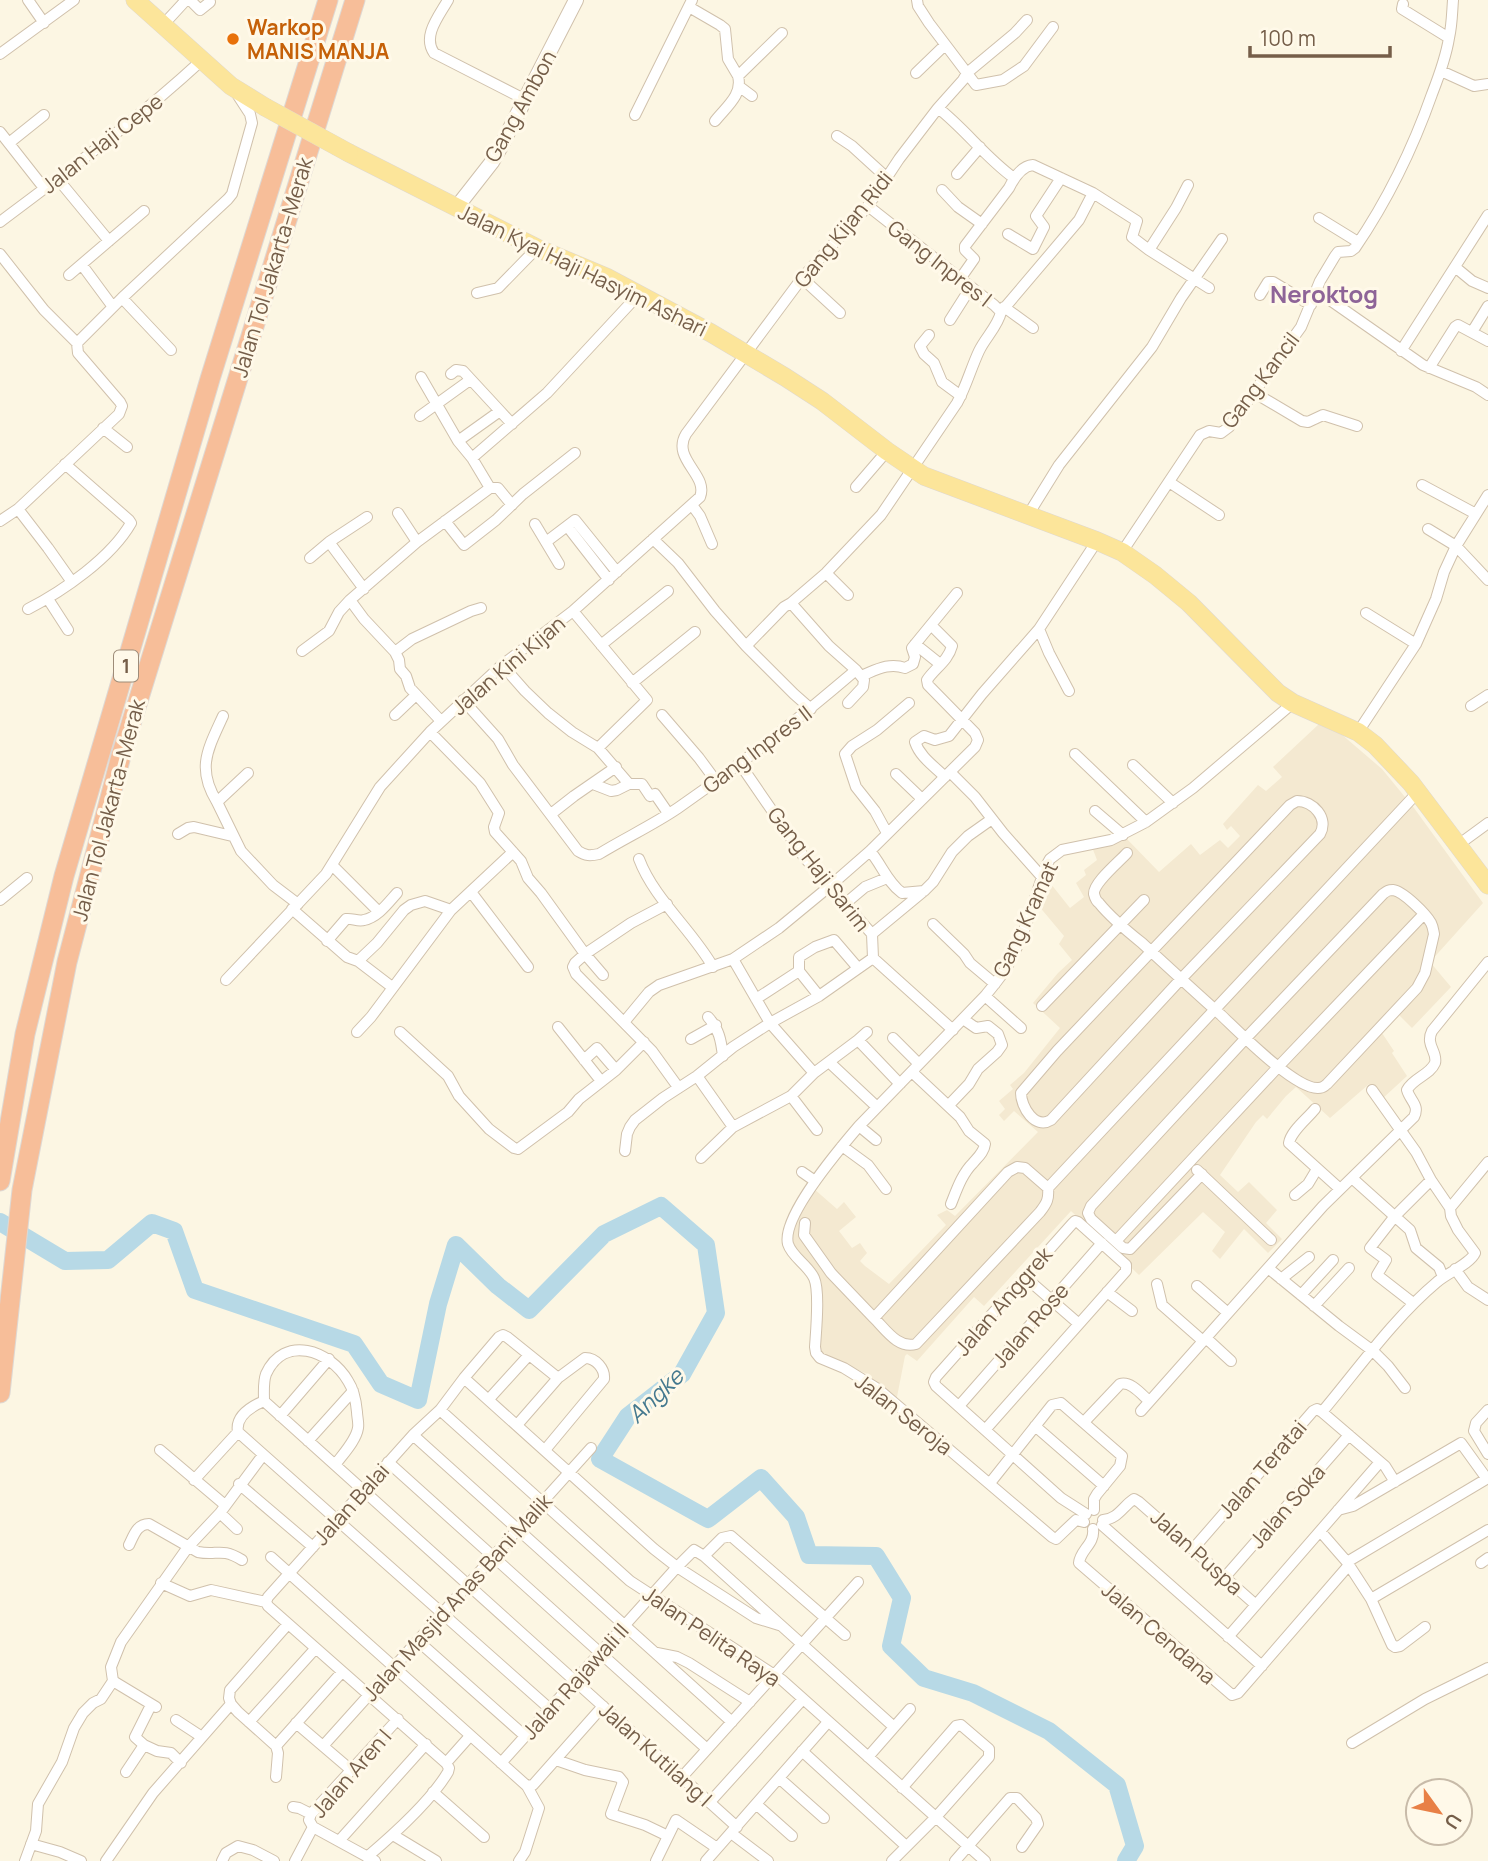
<svg xmlns="http://www.w3.org/2000/svg" width="1488" height="1861" font-family="Manrope,sans-serif">
<style>
.residential{fill:#f4e9d1}
.lines{fill:none;stroke-linecap:round;stroke-linejoin:round}
.river{stroke:#b7d9e6;stroke-width:18}
.minor-casing{stroke:#d0c1ac;stroke-width:12}
.tertiary-casing{stroke:#d0c1ac;stroke-width:16}
.primary-casing{stroke:#ded8d3;stroke-width:19}
.motorway-casing{stroke:#ded8d3;stroke-width:21}
.minor{stroke:#fff;stroke-width:10}
.tertiary{stroke:#fff;stroke-width:14}
.primary{stroke:#fce59a;stroke-width:18}
.motorway{stroke:#f7be99;stroke-width:19}
.primary-bridge-casing{stroke:#ded8d3;stroke-width:19;stroke-linecap:butt}
.primary-bridge{stroke:#fce59a;stroke-width:18}
.food-dot{fill:#e8710a;stroke:#fff9e9;stroke-width:2.5}
.labels{text-anchor:middle;dominant-baseline:central;stroke-width:6;stroke-linejoin:round;paint-order:stroke}
.shield{fill:#fff9e9;stroke:#9e8c79;stroke-width:2}
.shield-label{font-size:19px;font-weight:bold;fill:#755e49}
.food-label{font-size:21px;font-weight:bold;fill:#c56008;stroke:#fff9e9;text-anchor:start}
.street-label{font-size:21px;fill:#755e49;stroke:#fff9e9}
.water-label{font-size:23px;font-style:italic;fill:#45798f;stroke:#fff9e9}
.quarter-label{font-size:24px;font-weight:bold;fill:#8e6498;stroke:#fff9e9}
</style>
<rect width="100%" height="100%" fill="#fcf6e3"/>
<!-- residential -->
<path class="residential" d="M1319 724 1340 733 1382 769 1414 808 1483 903 1430 962 1451 987 1412 1028 1399 1015 1380 1030 1394 1051 1392 1053 1407 1076 1382 1099 1369 1084 1330 1118 1296 1087 1286 1096 1267 1119 1263 1115 1256 1122 1220 1175 1238 1192 1249 1182 1277 1210 1266 1223 1282 1239 1268 1253 1244 1229 1220 1259 1212 1251 1225 1232 1203 1212 1139 1275 1071 1211 984 1306 974 1297 917 1361 907 1354 905 1356 896 1402 867 1374 820 1352 817 1277 789 1239 791 1227 813 1188 837 1209 844 1202 856 1217 839 1231 852 1248 860 1243 867 1253 860 1261 865 1266 889 1284 946 1225 937 1215 947 1210 955 1216 1038 1132 1014 1111 1004 1121 999 1115 1005 1109 999 1101 1013 1089 1010 1085 1024 1073 1060 1028 1033 1003 1058 973 1072 960 1059 944 1064 936 1038 905 1047 879 1070 908 1084 897 1076 883 1086 875 1084 870 1097 860 1092 847 1125 837 1159 872 1191 844 1200 855 1220 840 1228 848 1240 836 1231 826 1227 830 1223 824 1258 785 1266 791 1282 777 1273 767Z"/>
<g class="lines">
<!-- river -->
<path class="river" d="M0 1222 65 1261 108 1260 152 1223 174 1231 195 1290 354 1344 381 1384 418 1400 438 1304 456 1245 498 1286 529 1310 604 1234 661 1206 706 1245 716 1313 682 1374 628 1416 600 1459 708 1519 761 1478 796 1517 809 1555 876 1556 902 1598 891 1646 924 1678 973 1693 1049 1731 1117 1785 1135 1846 1126 1861"/>
<!-- minor casing -->
<g class="minor-casing">
<path id="minor" d="M28 0 44 23
M190 0 200 10 210 2
M448 0C439 16 422 36 434 53L526 100
M917 0 918 6 929 23 976 85 1003 80 1024 66 1053 27
M1403 4 1402 9 1449 38
M689 7 720 25 725 29 728 59 738 76
M163 25 186 0
M0 54 74 0
M1441 71 1474 86 1488 84
M916 73 945 45
M740 87 752 96
M938 108C965 129 986 158 1014 178
M635 115 692 0
M715 121C726 107 743 95 738 76L782 33
M0 132 44 188
M837 136 852 146 886 177
M9 143 44 115
M957 174 980 147
M57 178 109 241
M942 190 958 207 982 224
M868 206 994 305 1001 312
M1319 218 1358 242
M0 222C69 170 138 119 202 60
M1008 234 1033 249 1044 227 1036 216 1061 178
M1149 250 1176 208 1188 185
M0 254 44 310 77 343
M82 265 113 307
M1455 267 1472 281 1488 288
M69 275 144 211
M802 278 840 313
M960 279 974 259 965 250V246L1009 188C1014 178 1021 166 1033 165L1093 193 1137 221 1132 237 1149 250 1209 288
M1317 291 1423 365 1476 387 1488 395
M477 293 498 288 537 248
M1260 295 1268 282H1273L1311 305
M122 298 171 350
M1004 307 1033 328
M950 320 971 287
M1472 332 1488 306
M929 335 920 346 924 354 934 363 942 382 961 396
M1401 351 1488 215
M1429 368 1455 327 1458 325 1488 341
M451 374 456 370 463 371 500 411
M421 377 458 441 472 458
M1253 392 1302 421 1308 422 1323 415 1357 426
M420 416 470 380
M103 428 127 447
M458 441 500 411 512 424
M1169 482 1219 515
M1422 485 1476 514
M856 487 887 451
M490 488H498L512 505
M692 505 700 516 712 544
M18 509 48 548 72 582
M398 513 417 542
M1028 515 1059 465 1152 347 1181 298 1222 239
M0 521 18 509 119 414 122 406 120 402 78 353 77 343 122 298 228 199 232 194 252 123 250 114 237 94
M445 521 464 545 496 520 523 494 575 453
M535 524 559 564
M567 526 609 580
M1428 529 1456 546 1488 580
M653 539 678 563 715 611 746 646 794 694 811 709
M546 542 575 520 617 572
M1122 552 1200 435 1209 431 1221 433 1229 427 1301 327 1320 281 1335 256 1338 252 1351 251 1355 248C1387 201 1413 148 1432 94 1439 76 1446 57 1449 38 1452 25 1452 13 1453 0
M310 558 329 542
M826 573 848 595
M364 589 329 542 367 517
M48 599 68 630
M350 600 364 619 395 652 399 660 400 669 406 676 410 688 441 721
M791 603 829 646 856 670 864 680 863 687 848 703
M28 609C63 591 111 558 131 523L129 520 65 464
M573 611 647 700 598 748
M1366 613 1416 644
M1039 629 1049 653 1069 691
M915 644 940 664
M601 645 668 591
M746 646 784 607 791 603 826 573 881 515 957 403C966 387 971 368 979 351 985 338 998 326 1001 312L1079 220 1093 193
M302 651 329 631 339 612 350 600 417 542 490 488 472 458 547 393 639 294
M395 652 412 639 471 611 481 608
M502 665 525 691 548 713 572 732 598 748 629 784
M861 676C876 670 889 662 905 668L913 664 915 657 912 648 957 593
M632 683 695 632
M463 700 498 739 513 765 578 851C586 856 590 856 599 854 625 838 653 825 678 808 740 765 799 719 856 670
M1471 706 1488 695
M395 715 416 695
M662 715 699 758 716 781
M430 732 480 783 499 813 494 827 495 832 521 861 528 878 541 893 585 954 603 975
M1358 732 1416 644 1436 599 1444 572 1456 546 1488 495
M1075 754 1146 822
M740 764 804 857 872 934 873 958 953 1030
M1133 765 1173 803
M248 773 217 802 241 851 273 885 298 904
M951 773 975 797 1003 833 1042 877
M896 774 921 798
M945 777C934 766 920 757 915 742L924 736 935 740 949 736 982 694 1039 629 1097 541
M593 784 611 791 617 790 629 784H642L650 796 655 794 668 813
M1297 801C1313 801 1329 818 1320 834L1181 979 1051 1120C1035 1130 1021 1107 1021 1093L1057 1051 1290 805Z
M217 802C196 768 208 749 223 716
M1095 811 1123 835
M551 814 574 796 616 767
M887 833 875 811 856 787 845 754 852 746 877 730 909 703
M178 834 188 828 194 827 232 836
M1458 845 1488 823
M870 851C882 865 887 882 902 893L924 891
M1127 853C1119 862 1093 883 1094 894 1095 898 1096 901 1099 903 1111 918 1127 931 1142 943 1168 967 1194 991 1221 1015 1239 1032 1295 1089 1318 1088 1323 1088 1323 1087 1327 1084L1417 988 1425 973 1434 934C1433 929 1433 927 1431 923 1426 914 1403 891 1393 890 1388 890 1387 891 1383 894L1246 1038 1091 1206 1088 1213 1091 1219 1123 1248 1130 1249 1202 1174
M639 859C654 899 692 930 713 967
M332 865 379 912
M471 892 528 967
M0 900 27 878
M846 903 865 887 887 878
M667 904 631 923 585 954 575 963 573 967 576 974 652 1051 678 1087
M292 909 347 957 358 961 392 987
M933 924 964 954 970 963 995 984
M872 934 924 891 933 882 952 852 968 836 992 819
M327 941 346 919C352 918 358 922 364 920 378 917 388 903 397 893
M733 959 770 1023 814 1073
M358 961 377 943 404 910 411 905 425 901 451 910
M226 980 326 874 380 787 430 732 502 665 573 611 700 497C709 475 671 459 686 434L802 278 868 206 899 159 938 108 963 80 967 73 1015 33 1027 20
M819 996 799 971V957L815 947 834 940 858 968
M985 996 1021 1028
M756 999 799 971
M1042 1006 1144 900
M708 1017C719 1029 721 1040 723 1056
M625 1021 649 992 659 985 733 959 779 928 830 886 870 851 975 747 978 740 975 733 928 685 927 680C935 668 948 661 952 646L931 625
M558 1027 601 1081
M357 1032 371 1017 451 910 513 852
M400 1032 448 1076 459 1096 489 1129 514 1148 518 1149 568 1112 579 1099 616 1070 644 1042
M893 1038 919 1064
M691 1039 716 1025
M858 1040 900 1084
M584 1060 597 1048 616 1070
M829 1062 877 1107
M912 1072 960 1117 969 1131 985 1144C984 1152 978 1157 973 1163 962 1174 957 1189 951 1204
M697 1076 733 1127
M791 1096 817 1130
M948 1106 969 1084 978 1069 997 1052 1002 1045 998 1034 988 1026 976 1028 963 1019
M1315 1109C1307 1119 1291 1131 1289 1143L1340 1189
M859 1126 876 1140
M842 1146 868 1165 886 1189
M625 1151 627 1134 630 1127 635 1120 663 1098 697 1076 733 1047 770 1023 819 996 873 958
M701 1158 733 1127 791 1096 814 1073 858 1040 867 1032
M1197 1170 1271 1240
M802 1172 815 1181
M1352 1178 1410 1230 1416 1248 1439 1267 1443 1277
M1048 1188 1025 1168 1017 1167 1008 1172 874 1318C886 1330 898 1349 916 1344L1040 1212C1047 1203 1049 1199 1048 1188L1418 792
M1295 1195 1308 1184 1317 1169
M1450 1208 1488 1162
M805 1223 804 1235 831 1273 874 1318
M1116 1241 1278 1067 1424 914
M1268 1268 1339 1326 1373 1351 1388 1366 1405 1388
M1455 1269 1468 1287 1488 1300
M1025 1277 1079 1324
M1281 1279 1309 1257
M1157 1284 1162 1305 1203 1341
M1197 1286 1228 1313
M1107 1292 1132 1311
M1301 1295 1333 1260
M1413 1303 1377 1275 1386 1260 1370 1248 1395 1216 1431 1180
M1314 1306 1349 1268
M1206 1338 1231 1361
M464 1378 654 1549 677 1567 756 1618 779 1625
M489 1399 529 1355
M264 1401 737 1827
M264 1401C264 1392 263 1382 266 1374 284 1334 330 1350 348 1381 354 1390 356 1401 357 1412 357 1417 359 1423 358 1428 356 1441 342 1455 335 1465
M959 1406 1102 1243
M440 1410 630 1581 782 1680 985 1861
M1488 1410 1476 1423 1474 1431 1488 1454
M1141 1411 1323 1206 1414 1117C1420 1105 1410 1101 1407 1090 1413 1078 1430 1075 1435 1063 1438 1052 1425 1045 1432 1031L1488 962
M1322 1412C1359 1368 1393 1319 1437 1282 1447 1273 1470 1264 1475 1253L1458 1230 1451 1216 1450 1208 1431 1180 1416 1152 1372 1090
M280 1416 329 1359
M1084 1422 1120 1384C1131 1381 1141 1394 1149 1401
M517 1425 558 1378 585 1358C596 1358 605 1369 604 1379L545 1450
M1035 1426 1104 1486
M985 1430 1126 1271V1265L1078 1222 1075 1221 1072 1224 936 1377 934 1382 936 1386 1061 1498 1086 1514
M238 1432 550 1709
M238 1432C235 1416 250 1407 264 1401
M413 1435 732 1722
M308 1441 353 1391
M160 1450 225 1505
M388 1462 707 1749
M194 1480 238 1432
M990 1483 1052 1405 1061 1403 1122 1456 1120 1466 1097 1494 1094 1499V1510
M239 1484 313 1547
M1338 1510 1353 1506 1461 1443 1487 1479
M220 1513 237 1529
M1103 1520C1118 1519 1123 1506 1134 1499L1139 1502 1256 1605
M1084 1522 1076 1520 1056 1539 1052 1537 878 1389 844 1368 820 1358 816 1353 815 1347C816 1331 820 1291 814 1278 808 1265 792 1257 788 1244 781 1217 841 1147 859 1126L985 996C993 986 1002 976 1008 965 1025 935 1034 899 1046 866L1050 859 1062 850 1111 840 1146 822 1193 788 1293 703
M1102 1525 1262 1666
M1093 1529C1095 1544 1080 1550 1079 1563L1232 1695 1238 1693 1349 1565
M1320 1531 1347 1562 1371 1599 1392 1645 1395 1647 1400 1646 1425 1627
M129 1545C134 1535 137 1524 149 1524L198 1552C218 1556 220 1547 242 1560
M1193 1549 1313 1411 1317 1409 1322 1412 1385 1466 1395 1482
M704 1556 722 1538 731 1536 845 1635
M271 1557 527 1786 533 1785 603 1706
M1347 1562 1488 1478
M1481 1563 1488 1558
M1225 1577 1349 1435
M161 1583 190 1596 211 1590 266 1602
M1371 1599 1488 1530
M266 1602 268 1597 413 1435 440 1410 464 1378 499 1337 503 1335 507 1337 558 1378
M266 1602 268 1606 446 1763
M1228 1637 1380 1462
M418 1641 525 1736
M657 1653 677 1657 689 1663 750 1702
M151 1705 135 1737 144 1745 157 1751 171 1753 181 1763
M156 1707 113 1681 111 1667 121 1642 188 1547 220 1513 263 1455
M176 1720 202 1737
M249 1722 315 1649
M296 1723 351 1770
M1352 1743 1425 1699 1488 1668
M276 1746 342 1672
M323 1746 591 1448
M802 1751 906 1846
M868 1757 910 1709
M556 1760 585 1770 619 1777 623 1782 611 1814 645 1825 668 1836
M446 1763 470 1736
M501 1763 677 1567 694 1550 704 1556 894 1727
M126 1772 144 1745
M276 1777 278 1753 276 1746 238 1712 231 1704 229 1698 230 1690 288 1624
M682 1777 858 1582
M779 1778 824 1818
M433 1792 484 1837
M710 1802 803 1699
M756 1804 792 1836
M293 1807 299 1808 311 1814
M313 1827 309 1820 311 1814 398 1719
M313 1827 375 1861
M731 1833 768 1861
M393 1835 436 1861
M339 1841 426 1744
M31 1844 60 1852 81 1861
M367 1857C393 1835 431 1801 448 1772L449 1768 446 1763
M25 1861 36 1831 38 1804 62 1762 74 1728 83 1713 93 1703 101 1699 113 1681
M106 1861 153 1793 231 1704
M222 1861 226 1853 238 1846 253 1850 274 1861
M295 1861 313 1827
M519 1861 525 1852 539 1808 527 1786
M656 1861 676 1820 717 1848
M706 1861 828 1722
M892 1861 936 1817 989 1757V1749L961 1725 956 1726 902 1788
M955 1861 1010 1798H1017L1036 1818 1038 1824 1022 1847"/>
</g>
<!-- tertiary casing -->
<g class="tertiary-casing">
<path id="tertiary" d="M456 208 492 162 500 148 576 0"/>
</g>
<!-- primary casing -->
<g class="primary-casing">
<path id="primary" d="M135 0 231 86 265 107
M349 153 537 248 606 277 711 333 785 377 822 401 887 451 924 476 1097 541 1122 552 1155 575 1189 603 1278 693 1293 703 1358 732 1375 745 1411 783 1488 885"/>
</g>
<!-- motorway casing -->
<g class="motorway-casing">
<path id="motorway" d="M0 1181 25 1034 64 876 210 379 328 0
M0 1393 22 1190 67 962 121 756 355 0"/>
</g>
<!-- minor -->
<use href="#minor" class="minor"/>
<!-- tertiary -->
<use href="#tertiary" class="tertiary"/>
<!-- primary -->
<use href="#primary" class="primary"/>
<!-- motorway -->
<use href="#motorway" class="motorway"/>
<!-- primary-bridge casing -->
<g class="primary-bridge-casing">
<path id="primary-bridge" d="M265 107 349 153"/>
</g>
<!-- primary-bridge -->
<use href="#primary-bridge" class="primary-bridge"/>
</g>
<!-- markers -->
<circle class="food-dot" cx="233" cy="39" r="7"/>
<g class="labels">
<!-- shield labels -->
<rect class="shield" x="114" y="650.5" width="24" height="31" rx="5"/>
<g class="shield-label">
<text x="126" y="666">1</text>
</g>
<!-- food labels -->
<g class="food-label">
<text x="247" y="27">Warkop<tspan x="247" dy="24">MANIS MANJA</tspan></text>
</g>
<!-- street labels -->
<g class="street-label">
<text transform="translate(520 106) rotate(-61)">Gang Ambon</text>
<text transform="translate(102 143) rotate(-38)">Jalan Haji Cepe</text>
<text transform="translate(843 229) rotate(-51)">Gang Kijan Ridi</text>
<text transform="translate(940 263) rotate(38)">Gang Inpres I</text>
<text transform="translate(272 267) rotate(-73)">Jalan Tol Jakarta–Merak</text>
<text transform="translate(583 270) rotate(26)">Jalan Kyai Haji Hasyim Ashari</text>
<text transform="translate(1260 380) rotate(-53)">Gang Kancil</text>
<text transform="translate(508 665) rotate(-40)">Jalan Kini Kijan</text>
<text transform="translate(757 749) rotate(-37)">Gang Inpres II</text>
<text transform="translate(108 810) rotate(-75)">Jalan Tol Jakarta–Merak</text>
<text transform="translate(819 869) rotate(52)">Gang Haji Sarim</text>
<text transform="translate(1025 919) rotate(-65)">Gang Kramat</text>
<text transform="translate(1003 1301) rotate(-49)">Jalan Anggrek</text>
<text transform="translate(1030 1325) rotate(-49)">Jalan Rose</text>
<text transform="translate(904 1414) rotate(38)">Jalan Seroja</text>
<text transform="translate(1262 1469) rotate(-49)">Jalan Teratai</text>
<text transform="translate(351 1504) rotate(-48)">Jalan Balai</text>
<text transform="translate(1287 1506) rotate(-49)">Jalan Soka</text>
<text transform="translate(1197 1552) rotate(42)">Jalan Puspa</text>
<text transform="translate(457 1597) rotate(-48)">Jalan Masjid Anas Bani Malik</text>
<text transform="translate(1159 1633) rotate(41)">Jalan Cendana</text>
<text transform="translate(712 1636) rotate(34)">Jalan Pelita Raya</text>
<text transform="translate(575 1681) rotate(-48)">Jalan Rajawali II</text>
<text transform="translate(656 1754) rotate(42)">Jalan Kutilang I</text>
<text transform="translate(351 1773) rotate(-49)">Jalan Aren I</text>
</g>
<!-- water labels -->
<g class="water-label">
<text transform="translate(655 1395) rotate(-44)">Angke</text>
</g>
<!-- quarter labels -->
<g class="quarter-label">
<text x="1324" y="293">Neroktog</text>
</g>
</g>
<!-- north arrow -->
<g transform="translate(1439 1812) rotate(123)"><circle r="33" fill="#fff9e9" stroke="#c8bba9" stroke-width="2"/>
<path d="M0-5L12 26L0 18L-12 26Z" fill="#e88046"/>
<text y="-10" font-size="19" font-weight="bold" text-anchor="middle" fill="#755e49">U</text>
</g>
<!-- scale -->
<path d="M1250 46v10h140v-10" fill="none" stroke="#755e49" stroke-width="3.5"/>
<text x="1260" y="46" font-size="21" fill="#755e49" stroke="#fff9e9" stroke-width="5" paint-order="stroke">100 m</text>
</svg>
